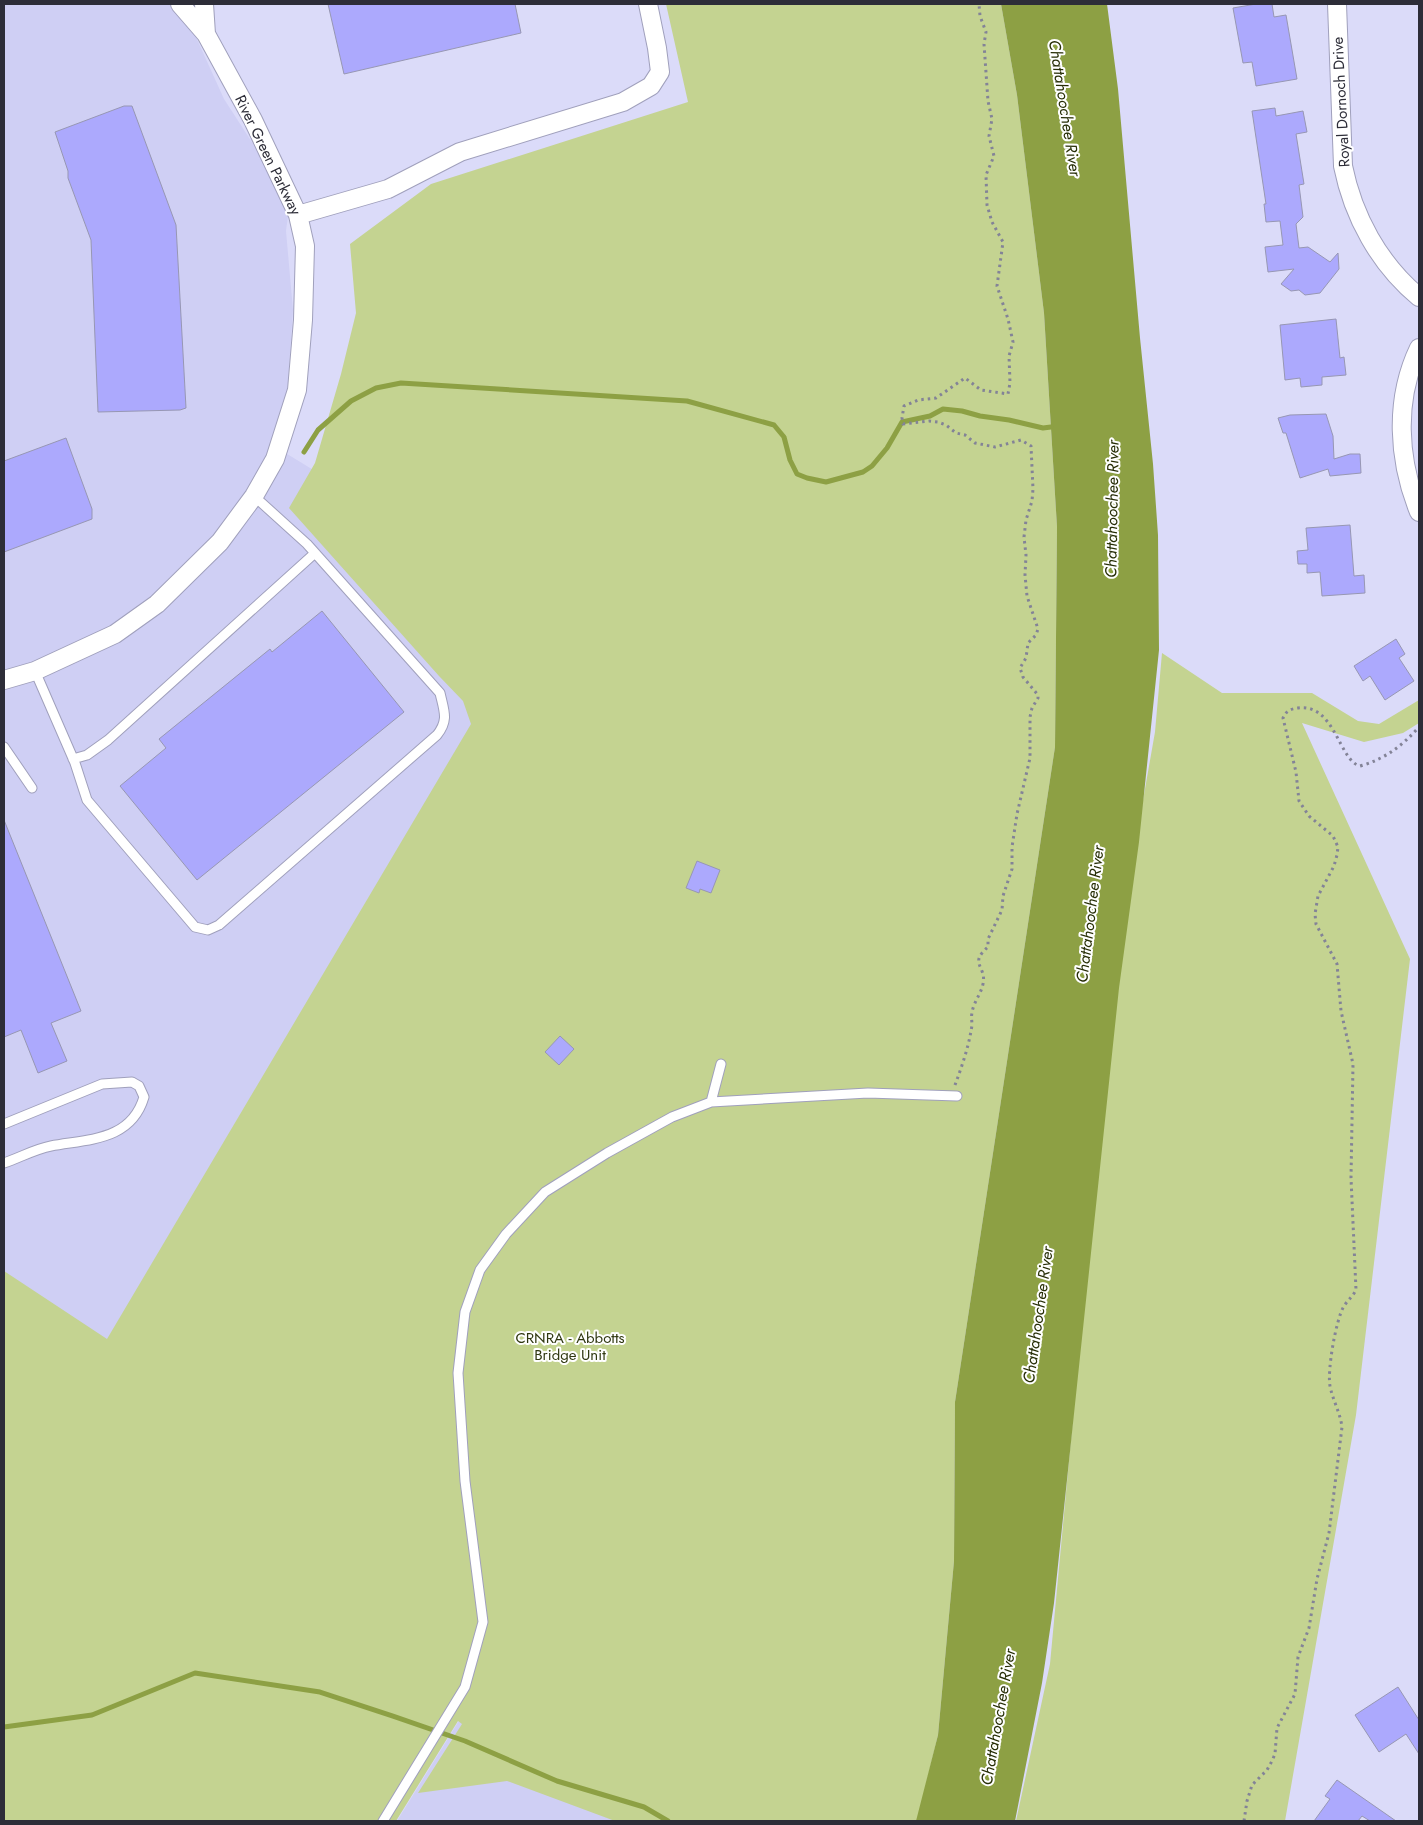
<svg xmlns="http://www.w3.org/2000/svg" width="1423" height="1825" font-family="Jost,sans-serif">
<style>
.built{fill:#cfcff4}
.green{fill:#c4d391}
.water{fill:#8da044}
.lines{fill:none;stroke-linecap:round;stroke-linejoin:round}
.stream{stroke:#8da044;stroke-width:5}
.building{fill:#aca9fd;stroke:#9797b3}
.service-casing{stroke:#a0a0bc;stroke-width:11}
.minor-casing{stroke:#a0a0bc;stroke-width:20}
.path{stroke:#838397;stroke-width:3;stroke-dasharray:2.5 4;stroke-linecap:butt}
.service{stroke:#fff;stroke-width:9}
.minor{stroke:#fff;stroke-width:18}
.labels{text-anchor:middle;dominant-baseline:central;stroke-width:4;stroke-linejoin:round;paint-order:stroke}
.street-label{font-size:15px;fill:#2d2d38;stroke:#fff}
.park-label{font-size:15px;fill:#2f3710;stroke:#fff}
.water-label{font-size:16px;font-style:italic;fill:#272e06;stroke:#fff}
</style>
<rect width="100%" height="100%" fill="#dbdbf9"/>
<!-- built -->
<path class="built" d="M4 4H181L224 99 290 201 286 231 293 310 288 383 279 449 549 614 41 1470 4 1448Z
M460 1719 627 1821H397Z"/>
<!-- green -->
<path class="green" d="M666 4H1001L1017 95 1044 313 1057 527 1055 747 955 1402 954 1561 938 1735 917 1821H615L507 1781 418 1793 462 1724 458 1721 396 1821H4V1271L107 1339 471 724 463 701 439 676 289 508 315 463 341 374 356 313 350 244 431 184 688 102Z
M1162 653 1222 693H1312L1358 721 1379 724 1419 700V723L1403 733 1364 742 1302 723 1410 959 1356 1415 1285 1821H1016L1050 1664 1073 1418 1081 1153 1155 732Z"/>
<!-- water -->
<path class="water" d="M1001 4H1107L1118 89 1140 338 1153 464 1158 535 1159 650 1139 842 1119 988 1054 1603 1042 1683 1015 1821H916L938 1735 954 1561 955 1402 1055 747 1057 527 1044 313 1017 95Z"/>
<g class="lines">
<!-- stream -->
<path class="stream" d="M304 452 318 430 351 401 376 388 401 383 687 401 774 425 784 437 790 460 797 474 807 478 826 482 863 472 872 466 887 448 902 422 930 416 943 409 962 411 980 416 1009 420 1043 428 1051 427
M4 1727 92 1715 195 1673 320 1692 393 1716 465 1741 557 1781 644 1807 668 1821"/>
</g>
<!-- building -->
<path class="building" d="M328 4H515L521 33 344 74Z
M1256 4H1272L1274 17 1286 15 1297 79 1256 86 1252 62 1243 63 1233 8Z
M124 106H132L176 225 186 408 180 410 98 412 91 240 68 178V171L55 132Z
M1275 108 1276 116 1303 111 1307 132 1296 134 1304 184 1299 185 1303 217 1296 224 1299 248 1308 247 1330 262 1338 253 1339 269 1320 293 1305 295 1299 290 1291 291 1281 284 1294 269 1268 272 1265 247 1283 245 1280 221 1266 222 1264 204H1266L1252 111Z
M1336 319 1340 358 1344 357 1346 375 1322 377V385L1301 387 1300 378 1285 380 1280 325Z
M1326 414 1333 436 1334 459 1350 454H1360L1361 473 1330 476 1328 469 1300 478 1286 433H1283L1278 418 1290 415Z
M66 438 92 509V519L4 552V461Z
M1350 525 1354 576 1364 575 1365 593 1322 596 1320 572 1307 573V564H1298L1297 551 1308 550 1306 528Z
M322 611 404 712 197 880 120 786 166 748 159 739 270 649 272 652Z
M1396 639 1405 654 1399 658 1414 681 1385 700 1370 676 1363 681 1354 666Z
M4 820 81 1011 51 1023 67 1061 38 1073 21 1030 4 1037Z
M697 861 720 870 711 893 700 889 699 893 686 888Z
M560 1036 574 1049 559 1065 545 1052Z
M1398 1687 1419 1720V1754L1406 1734 1379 1752 1355 1715Z
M1337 1780 1396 1821H1370L1362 1816 1358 1821H1314L1330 1799 1325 1796Z"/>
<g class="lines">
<!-- service casing -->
<g class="service-casing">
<path id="service" d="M35 671 75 763 87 800 195 927 208 930 219 925 437 735C449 720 444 711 440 693L307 544 254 496
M4 747 32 788
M73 759 87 755 108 740 315 553
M711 1102 721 1064
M4 1124 102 1084 132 1082 139 1086 144 1097C131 1141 88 1139 51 1146 35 1149 19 1158 4 1163
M383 1821 465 1687 483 1622 465 1481 458 1373 465 1312 480 1270 506 1234 545 1192 607 1153 672 1117 711 1102 868 1093 957 1096"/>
</g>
<!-- minor casing -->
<g class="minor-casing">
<path id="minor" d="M204 4 206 34
M1337 4 1343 166C1353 216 1379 264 1419 297
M298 215 388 189 460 152 623 102 651 86 660 72 657 48 648 4
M1419 348C1394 400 1398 460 1419 512
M4 680 35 671 115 634 157 604 220 542 254 496 275 459 297 390 303 320 305 246 298 215 253 120 206 34 180 4"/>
</g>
<!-- path -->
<path class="path" d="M955 1085C962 1066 969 1046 972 1025 972 1021 971 1017 972 1013 973 1003 981 994 983 984 987 966 968 964 988 947V939L1002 910 1003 896 1012 869V847L1017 814 1030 758V717L1032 708 1038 698V695L1023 677 1020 668 1026 658 1028 643 1036 635 1038 629 1027 596 1025 575 1026 555 1024 537 1026 520 1032 501 1033 489 1031 446 1021 440 995 447 975 443 965 435 956 433 946 425 938 422 929 421 903 424 902 418 904 406 918 400 936 398 965 378 981 390 1008 394 1010 383 1009 356 1013 342 1008 319 997 286 1003 242 992 222 987 205 986 175 994 156 989 136 992 119 988 101 984 44 986 32 980 16 979 4
M1244 1821 1247 1801 1252 1785 1267 1770 1272 1761 1275 1754 1277 1728 1295 1694 1298 1657 1309 1628 1317 1579 1329 1533 1342 1427C1340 1412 1333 1401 1330 1386 1327 1371 1336 1319 1344 1306 1348 1300 1353 1296 1356 1290L1351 1178 1353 1064 1341 1011 1337 964 1316 924 1315 914 1318 896 1334 866 1337 855 1338 847 1333 836 1309 816 1299 801 1296 772 1283 718C1286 711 1290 709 1298 708 1335 703 1339 761 1360 766 1385 759 1402 746 1419 727"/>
<!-- service -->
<use href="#service" class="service"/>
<!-- minor -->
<use href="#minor" class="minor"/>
</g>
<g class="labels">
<!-- street labels -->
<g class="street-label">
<text transform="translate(1341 102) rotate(-93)">Royal Dornoch Drive</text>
<text transform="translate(268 155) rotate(64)">River Green Parkway</text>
</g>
<!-- park labels -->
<g class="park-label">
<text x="570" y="1338">CRNRA - Abbotts<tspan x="570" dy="17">Bridge Unit</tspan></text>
</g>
<!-- water labels -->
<g class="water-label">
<text transform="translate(1065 108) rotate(81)">Chattahoochee River</text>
<text transform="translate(1112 509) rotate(-89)">Chattahoochee River</text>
<text transform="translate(1090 914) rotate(-83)">Chattahoochee River</text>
<text transform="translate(1038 1315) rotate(-82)">Chattahoochee River</text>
<text transform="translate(998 1717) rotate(-80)">Chattahoochee River</text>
</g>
</g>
<!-- border -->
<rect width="1423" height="1825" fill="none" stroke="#2d2d38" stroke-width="10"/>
</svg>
